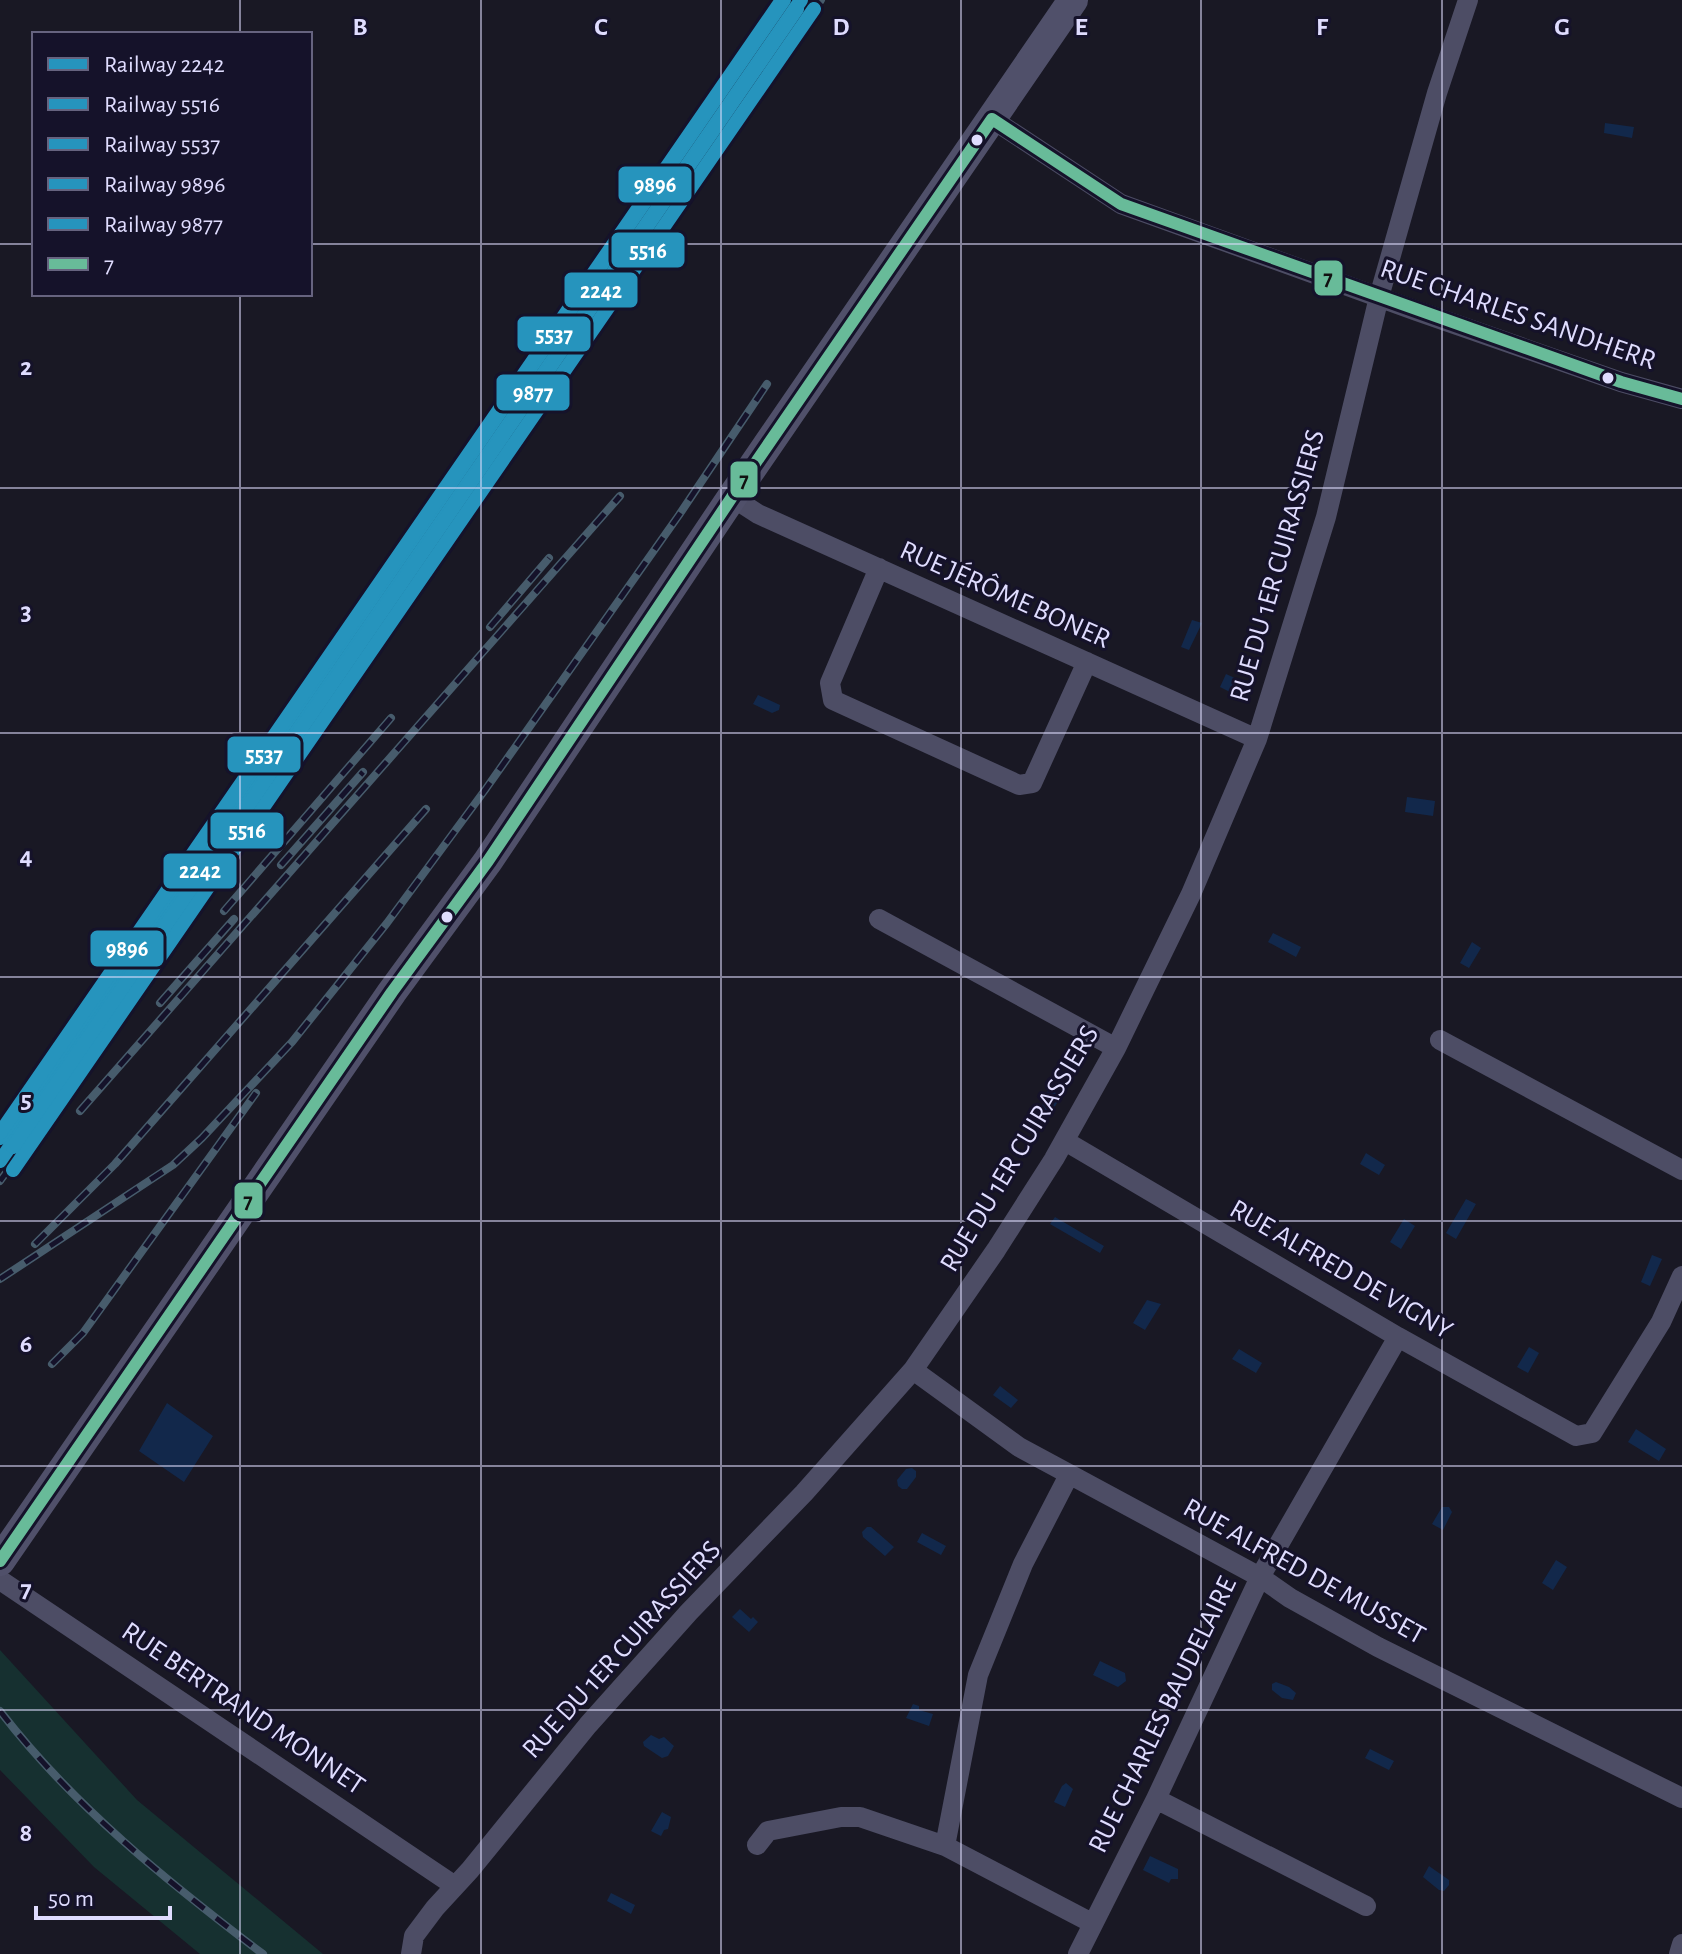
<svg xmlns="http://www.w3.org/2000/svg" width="1682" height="1954" font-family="'Alegreya Sans',sans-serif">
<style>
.green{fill:#163030}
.water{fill:#12284b}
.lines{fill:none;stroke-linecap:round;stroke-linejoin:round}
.street{stroke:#4d4d65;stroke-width:20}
.secondary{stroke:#50506a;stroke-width:30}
.rail-casing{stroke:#475c6c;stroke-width:8}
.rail{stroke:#15122a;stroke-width:5;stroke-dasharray:15;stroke-linecap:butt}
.bus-1-casing{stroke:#15122a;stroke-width:18}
.bus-1{stroke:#68bb99;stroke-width:12}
.rail-1-casing{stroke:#15122a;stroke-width:20}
.rail-2-casing{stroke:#15122a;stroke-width:20}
.rail-3-casing{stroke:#15122a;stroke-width:20}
.rail-4-casing{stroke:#15122a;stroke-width:20}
.rail-5-casing{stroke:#15122a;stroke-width:20}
.rail-1{stroke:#2694bd;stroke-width:14}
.rail-2{stroke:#2694bd;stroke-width:14}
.rail-3{stroke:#2694bd;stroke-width:14}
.rail-4{stroke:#2694bd;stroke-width:14}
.rail-5{stroke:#2694bd;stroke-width:14}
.grid{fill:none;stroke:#dfdcfe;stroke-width:2;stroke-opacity:0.55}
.bus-dot{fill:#dfdcfe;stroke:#15122a;stroke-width:3}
.labels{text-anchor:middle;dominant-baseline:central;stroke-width:6;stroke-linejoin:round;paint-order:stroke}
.street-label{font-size:28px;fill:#dfdcfe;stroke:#15122a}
.grid-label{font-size:26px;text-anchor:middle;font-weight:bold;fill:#dfdcfe;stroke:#15122a;stroke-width:6;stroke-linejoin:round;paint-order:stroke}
.line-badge{stroke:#15122a;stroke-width:3}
.badge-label{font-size:22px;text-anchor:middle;font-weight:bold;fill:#fff}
.pale-badge-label{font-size:22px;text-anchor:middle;font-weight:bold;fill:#111}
</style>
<rect width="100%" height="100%" fill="#191824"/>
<!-- green -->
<path class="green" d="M0 1650 137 1800 323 1954H200L94 1867 0 1770Z"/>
<!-- water -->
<path class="water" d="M1605 123 1634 127 1632 138 1604 133Z
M1192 620 1202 623 1189 650 1181 647Z
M1226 674 1248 684 1242 698 1220 687Z
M758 695 780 705 779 710 772 713 753 704Z
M1407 797 1435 801 1433 816 1405 812Z
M1273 933 1301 947 1296 957 1268 942Z
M1472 942 1481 948 1469 968 1460 963Z
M1051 1090 1061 1096 1049 1117 1039 1111 1045 1100 1044 1093Z
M1366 1153 1385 1165 1379 1175 1360 1164Z
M1466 1199 1476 1204 1456 1239 1446 1233Z
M1055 1217 1104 1246 1100 1253 1050 1224Z
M1404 1219 1415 1226 1401 1249 1390 1242Z
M1652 1255 1662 1259 1650 1286 1641 1282Z
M1147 1300 1161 1304 1145 1330 1133 1323Z
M1529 1347 1539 1353 1528 1373 1517 1367Z
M1239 1349 1262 1363 1256 1373 1232 1359Z
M1000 1386 1018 1400 1011 1408 993 1395Z
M167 1403 213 1436 184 1482 139 1451Z
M1636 1429 1666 1449 1659 1461 1628 1442Z
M912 1468 916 1471V1477L907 1489H902L898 1486 897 1480 906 1469Z
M1442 1507H1449L1452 1512 1443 1530 1432 1524Z
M867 1527H871L894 1547 885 1556 863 1537 862 1532Z
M922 1533 946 1546 941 1555 917 1542Z
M1556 1560 1567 1567 1553 1590 1542 1583Z
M740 1609 751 1619 753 1617 758 1622 749 1632 732 1617Z
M1100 1661 1125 1673 1126 1681 1118 1687 1093 1675Z
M1276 1682 1289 1687 1296 1693 1293 1700 1282 1698 1272 1690V1684Z
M913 1704 919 1706V1710L933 1714 929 1726 906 1718Z
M651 1735 659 1739 664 1737 674 1746 668 1756 662 1758 644 1746 643 1742Z
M1370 1749 1394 1761 1389 1770 1365 1758Z
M1066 1783 1073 1789 1065 1807 1054 1802 1062 1786Z
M662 1812 671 1817 668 1829 664 1830 661 1836 651 1831Z
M1150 1856 1178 1869V1879H1171L1169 1883 1143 1870Z
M1429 1866 1449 1880V1885L1444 1891 1439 1890 1423 1877Z
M611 1893 635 1905 631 1914 607 1901Z"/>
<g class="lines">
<!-- street -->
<path class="street" d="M992 119 1121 204 1417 311 1621 382 1682 399
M732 497 758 514 1257 739
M879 568 830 683 833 700 1019 785 1032 783 1087 662
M879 919 1116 1048
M1440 1040 1682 1170
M1065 1141 1398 1337 1576 1436 1592 1433 1661 1322 1682 1276
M913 1370 1019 1447 1260 1577 1290 1598 1378 1647 1682 1798
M0 1580 455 1886
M1156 1799 1366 1906
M757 1845 768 1831 841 1817H860L945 1846 1092 1923
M945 1846 978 1675 1023 1564 1069 1475
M411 1954 414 1936 435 1908 470 1870 588 1725 689 1612 804 1493 913 1370 996 1250 1054 1159 1116 1048 1191 894 1257 739 1326 517 1379 297 1437 93 1468 0
M1078 1954 1156 1799 1260 1577 1398 1337
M1679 1954 1682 1944"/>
<!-- secondary -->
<path class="secondary" d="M0 1561 392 992 488 861 732 497 1073 0"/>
<!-- rail casing -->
<g class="rail-casing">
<path id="rail" d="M490 627 549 558
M281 865 363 772
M224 911 391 718
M160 1003 234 919
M80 1111 620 496
M0 1181 90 1058 821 0
M35 1244 115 1164 426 809
M0 1279 173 1165 202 1138 292 1042 387 923 485 790 679 515 767 384
M52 1364 83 1333 256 1093
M0 1711C72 1805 169 1883 263 1954"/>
</g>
<!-- rail -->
<use href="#rail" class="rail"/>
<!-- bus-1 casing -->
<g class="bus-1-casing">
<path id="bus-1" d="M992 119 1121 204 1621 382 1682 399
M0 1561 392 992 488 861 732 497 992 119"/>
</g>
<!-- bus-1 -->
<use href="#bus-1" class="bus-1"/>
<!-- rail-1 casing -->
<g class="rail-1-casing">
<path id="rail-1" d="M0 1161 801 0"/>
</g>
<!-- rail-2 casing -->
<g class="rail-2-casing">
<path id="rail-2" d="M13 1170 814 9"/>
</g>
<!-- rail-3 casing -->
<g class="rail-3-casing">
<path id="rail-3" d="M0 1138 784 0"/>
</g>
<!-- rail-4 casing -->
<g class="rail-4-casing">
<path id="rail-4" d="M0 1133 782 0"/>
</g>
<!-- rail-5 casing -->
<g class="rail-5-casing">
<path id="rail-5" d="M13 1147 797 9"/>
</g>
<!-- rail-1 -->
<use href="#rail-1" class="rail-1"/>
<!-- rail-2 -->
<use href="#rail-2" class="rail-2"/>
<!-- rail-3 -->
<use href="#rail-3" class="rail-3"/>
<!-- rail-4 -->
<use href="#rail-4" class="rail-4"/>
<!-- rail-5 -->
<use href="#rail-5" class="rail-5"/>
</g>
<!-- grid -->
<path class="grid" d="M240 0V34M481 0V1954M721 0V1954M961 0V1954M1201 0V1954M1442 0V1954M0 244H34M310 244H1682M240 294V1954M0 488H1682M0 733H1682M0 977H1682M0 1221H1682M0 1466H1682M0 1710H1682"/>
<!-- markers -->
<g class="bus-dot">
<circle cx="977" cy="140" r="7"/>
<circle cx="1608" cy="378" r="7"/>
<circle cx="447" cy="917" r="7"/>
</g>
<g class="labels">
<!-- street labels -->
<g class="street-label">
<text transform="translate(1518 315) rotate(19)">RUE CHARLES SANDHERR</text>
<text transform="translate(1278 566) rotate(-74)">RUE DU 1ER CUIRASSIERS</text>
<text transform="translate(1005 595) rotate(24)">RUE JÉRÔME BONER</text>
<text transform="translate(1020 1149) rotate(-59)">RUE DU 1ER CUIRASSIERS</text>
<text transform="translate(1341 1270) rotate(30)">RUE ALFRED DE VIGNY</text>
<text transform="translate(1304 1572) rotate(29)">RUE ALFRED DE MUSSET</text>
<text transform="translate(622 1650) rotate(-48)">RUE DU 1ER CUIRASSIERS</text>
<text transform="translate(243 1709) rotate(34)">RUE BERTRAND MONNET</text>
<text transform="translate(1163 1715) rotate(-64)">RUE CHARLES BAUDELAIRE</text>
</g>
</g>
<g class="grid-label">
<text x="360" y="35">B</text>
<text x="601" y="35">C</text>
<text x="841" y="35">D</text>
<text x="1081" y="35">E</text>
<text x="1322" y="35">F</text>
<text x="1562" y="35">G</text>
<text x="26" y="375">2</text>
<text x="26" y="620">3</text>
<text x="26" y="864">4</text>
<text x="26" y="1108">5</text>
<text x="26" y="1352">6</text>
<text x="26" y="1597">7</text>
<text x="26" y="1841">8</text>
</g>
<g class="line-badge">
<rect x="617" y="165" width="76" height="39" rx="8" fill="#2694bd"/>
<rect x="610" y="231" width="76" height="38" rx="8" fill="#2694bd"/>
<rect x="1313" y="259" width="31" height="38" rx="8" fill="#68bb99"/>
<rect x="563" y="271" width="76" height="38" rx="8" fill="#2694bd"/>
<rect x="516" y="315" width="76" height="38" rx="8" fill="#2694bd"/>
<rect x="495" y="373" width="76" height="39" rx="8" fill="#2694bd"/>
<rect x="729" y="460" width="30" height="39" rx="8" fill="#68bb99"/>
<rect x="226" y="735" width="76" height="39" rx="8" fill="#2694bd"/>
<rect x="209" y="811" width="76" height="39" rx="8" fill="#2694bd"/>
<rect x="162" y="852" width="76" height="38" rx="8" fill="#2694bd"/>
<rect x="89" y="929" width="76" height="39" rx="8" fill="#2694bd"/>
<rect x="233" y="1181" width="31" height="39" rx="8" fill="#68bb99"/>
</g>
<g class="badge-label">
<text x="655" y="192">9896</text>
<text x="648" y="258">5516</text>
<text x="601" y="298">2242</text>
<text x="554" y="342">5537</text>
<text x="533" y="400">9877</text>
<text x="264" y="762">5537</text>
<text x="247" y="838">5516</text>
<text x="200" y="878">2242</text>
<text x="127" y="956">9896</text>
</g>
<g class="pale-badge-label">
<text x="1328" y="285">7</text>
<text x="744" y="487">7</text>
<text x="248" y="1208">7</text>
</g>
<!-- legend -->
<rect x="32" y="32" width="280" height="264" fill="#15122a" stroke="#66637f" stroke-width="2"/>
<rect x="48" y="58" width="40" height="12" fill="#2694bd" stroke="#66637f" stroke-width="2"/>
<text x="104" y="72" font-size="24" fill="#dfdcfe">Railway 2242</text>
<rect x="48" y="98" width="40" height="12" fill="#2694bd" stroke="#66637f" stroke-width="2"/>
<text x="104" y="112" font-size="24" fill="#dfdcfe">Railway 5516</text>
<rect x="48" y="138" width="40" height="12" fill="#2694bd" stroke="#66637f" stroke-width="2"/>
<text x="104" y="152" font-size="24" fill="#dfdcfe">Railway 5537</text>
<rect x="48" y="178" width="40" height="12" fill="#2694bd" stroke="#66637f" stroke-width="2"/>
<text x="104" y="192" font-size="24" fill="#dfdcfe">Railway 9896</text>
<rect x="48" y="218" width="40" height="12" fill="#2694bd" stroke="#66637f" stroke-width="2"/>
<text x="104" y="232" font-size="24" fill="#dfdcfe">Railway 9877</text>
<rect x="48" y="258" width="40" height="12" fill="#68bb99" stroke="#66637f" stroke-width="2"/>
<text x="104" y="272" font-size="24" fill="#dfdcfe">7</text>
<!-- scale -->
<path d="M36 1906v12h134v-12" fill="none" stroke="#dfdcfe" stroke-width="4"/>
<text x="48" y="1906" font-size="24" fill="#dfdcfe" stroke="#15122a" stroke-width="6" paint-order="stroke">50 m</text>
</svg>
